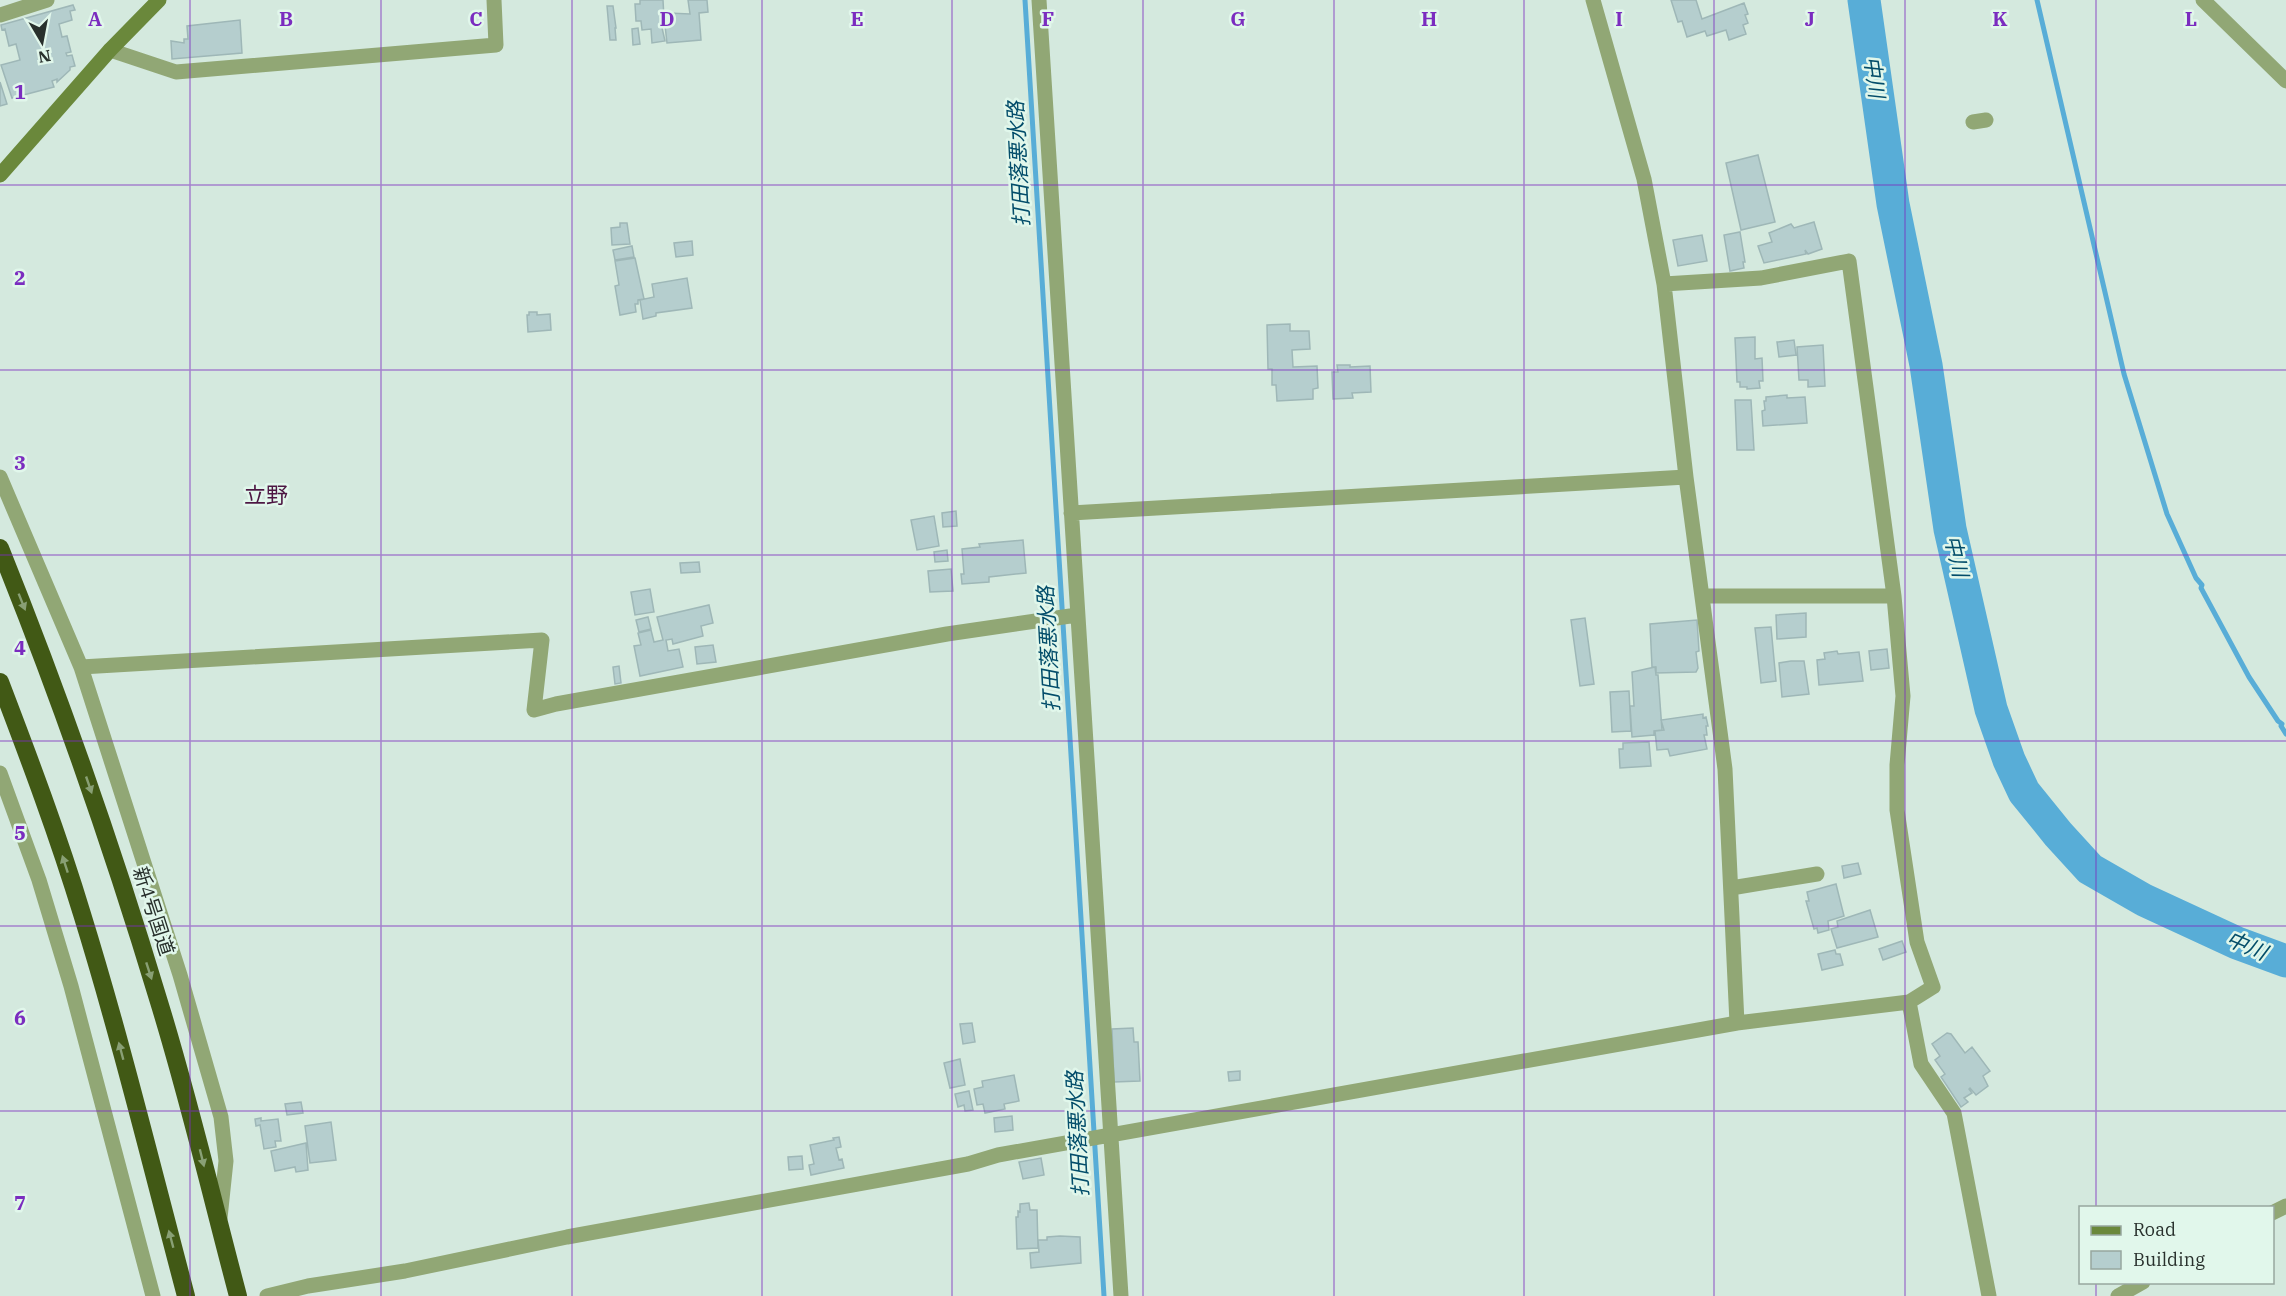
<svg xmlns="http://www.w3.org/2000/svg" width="2286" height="1296" font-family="'IBM Plex Serif','Noto Sans JP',serif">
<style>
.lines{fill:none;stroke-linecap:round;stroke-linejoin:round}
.stream{stroke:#58add7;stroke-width:5}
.river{stroke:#58add7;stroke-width:33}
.building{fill:#b5cece;stroke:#9eb7b7;stroke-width:1.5}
.street{stroke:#91a775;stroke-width:15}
.secondary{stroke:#6a883b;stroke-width:15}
.highway{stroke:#415915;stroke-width:18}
.oneway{fill:#89a075}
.grid{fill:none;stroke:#7b2cbf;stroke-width:1.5;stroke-opacity:0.55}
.labels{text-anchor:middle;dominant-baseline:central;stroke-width:5;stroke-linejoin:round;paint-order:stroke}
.street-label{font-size:20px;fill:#28302c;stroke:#e1f7eb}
.water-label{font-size:21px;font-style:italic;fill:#034d6a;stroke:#e1f7eb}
.quarter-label{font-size:22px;fill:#4d1743;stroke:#e1f7eb}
.grid-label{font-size:20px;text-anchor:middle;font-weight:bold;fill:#7b2cbf;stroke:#e1f7eb;stroke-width:5;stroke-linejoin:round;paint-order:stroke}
</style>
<rect width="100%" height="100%" fill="#d4e9de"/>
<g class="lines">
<!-- stream -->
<path class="stream" d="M1025 0 1104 1296
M2037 0 2124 374 2167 514 2196 578 2202 585 2201 588 2249 677 2278 721 2282 724 2281 726 2286 734"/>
<!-- river -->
<path class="river" d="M1864 0 1893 204 1926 365 1950 529 1991 709 2009 760 2024 792 2058 834 2090 869 2144 900 2237 943 2286 961"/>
</g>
<!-- building -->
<path class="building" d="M640 0H663L664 19H660L665 41 652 43 651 29 642 30 641 21H636L635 4H640Z
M688 0H707L708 12 699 13 701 40 667 43 664 16H670L669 13 690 14Z
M1671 0H1696L1702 19 1744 3 1748 14 1745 15 1748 23 1743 25 1746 34 1729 40 1726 30 1707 36 1705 31 1687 37 1682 21 1678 22Z
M73 5 75 10 70 11 72 20 59 24 62 37 67 36 71 52 66 53 67 56 72 55 75 66 70 67V70L57 82V79L52 81 54 87 12 98 1 65 20 60 16 44 9 46 5 29 2 30 1 25Z
M607 6H613L616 28H615L616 40H610Z
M240 20 242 53 172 59 171 41 184 43V39H188L187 26Z
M638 28 640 44 633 45 632 29Z
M0 82 7 104 0 106Z
M1758 155 1775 222 1741 230 1726 163Z
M1814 222 1822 249 1808 254 1805 250 1806 254 1764 263 1758 246 1772 242 1769 233 1791 224 1794 228Z
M620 223H627L630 244 612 245 611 228 620 227Z
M1740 232 1745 262H1743L1744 268 1730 271 1724 235Z
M1702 235 1707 261 1678 266 1673 240Z
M692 241 693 255 676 257 674 243Z
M632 246 634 257 615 260 613 250Z
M635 258 644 299 638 300V304H635L636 312 620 315 615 286 619 285 615 261Z
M687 278 692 308 656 313V316L643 319 640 300 654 297 652 284Z
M529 312H537V315L550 314 551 330 528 332 527 315H529Z
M1290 324V331H1309L1310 349 1292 350 1293 367 1317 366 1318 388 1313 389V399L1277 401 1276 385H1272V369H1268L1267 325Z
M1755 337V359L1762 358 1763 381H1759L1760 388 1747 389V387H1740V382H1737L1735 338Z
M1794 340 1796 355 1779 357 1777 342Z
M1823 345 1825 386 1808 387V380H1799L1797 347Z
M1337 365H1350V367L1370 366 1371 392 1352 393 1353 398 1333 399 1332 372H1338Z
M1787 395V398L1805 397 1807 423 1763 426 1762 411 1765 410 1764 401H1766V397Z
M1735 400H1751L1754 450H1737Z
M956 511 957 526 943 527 942 513Z
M934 516 939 546 917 550 911 520Z
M1023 540 1026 573 989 577V582L962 584 961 574H964L962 549 980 547 979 544Z
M947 550 948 561 935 562 934 552Z
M699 562 700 572 681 573 680 563Z
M951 569 953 591 930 592 928 571Z
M650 589 654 612 635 615 631 592Z
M709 605 713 623 701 626 703 636 673 644 672 639 666 640 668 651 679 649 683 667 640 676 634 646 641 645 638 633 651 630 654 642 663 640 657 617Z
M1806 613V637L1777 639 1776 615Z
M648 617 651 629 639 632 636 620Z
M1585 618 1594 684 1580 686 1571 620Z
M1697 620 1699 651 1696 652 1698 668 1696 672 1656 673V667H1652L1650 624Z
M1771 627 1776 681 1761 683 1755 628Z
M713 645 716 662 697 664 695 647Z
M1887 649 1889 668 1871 670 1869 651Z
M1837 651 1838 654 1859 652 1863 681 1819 685 1817 660 1825 659 1824 653Z
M1791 661H1804L1809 694 1782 697 1779 663Z
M619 666 621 683 615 684 613 667Z
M1655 667 1656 675H1658L1662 730 1654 731V735L1632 737 1630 706H1634L1632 672Z
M1629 691 1631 731 1612 732 1610 692Z
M1703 714V718L1706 717 1708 726H1706L1707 735H1704L1707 749 1670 756 1668 749 1657 750 1655 731 1664 730 1661 720Z
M1649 742 1651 766 1620 768 1619 749H1623V743Z
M1858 863 1861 874 1844 878 1842 866Z
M1836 884 1844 916 1828 921 1829 930 1818 933 1817 928 1814 929 1806 901H1809L1807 892Z
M1870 910 1878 937 1837 948 1831 929 1838 927 1837 921Z
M1902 941 1906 952 1883 960 1879 949Z
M1835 950 1836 954H1840L1843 965 1822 970 1818 954Z
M972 1023 975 1042 963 1044 960 1024Z
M1133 1028 1134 1042H1138L1140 1081 1114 1082 1112 1029Z
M1947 1033 1951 1034 1965 1053 1972 1047 1990 1071 1983 1076 1988 1086 1976 1095 1970 1088 1969 1089 1972 1093 1964 1098 1968 1102 1961 1107 1941 1077 1945 1074 1935 1060 1940 1056 1932 1044Z
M960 1059 965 1085 950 1088 944 1063Z
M1240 1071V1080L1229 1081 1228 1072Z
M1014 1075 1019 1101 1004 1104 1005 1109 985 1113 983 1104 977 1105 974 1089 983 1087 982 1081Z
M969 1091 973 1110 965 1111 964 1105 958 1107 955 1094Z
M301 1102 303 1113 287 1115 285 1104Z
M1012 1116 1013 1130 995 1132 994 1118Z
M261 1118V1121L278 1119 281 1141H275L276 1147 264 1149 260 1125 256 1126 255 1119Z
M331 1122 336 1160 310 1163 305 1126Z
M839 1137 841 1147 836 1148 839 1160 842 1159 844 1168 811 1175 809 1165 814 1164 810 1145 834 1140 833 1138Z
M306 1143 308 1170 296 1172 295 1167 275 1171 271 1151Z
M802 1156 803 1169 789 1170 788 1157Z
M1041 1158 1044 1175 1023 1179 1019 1162Z
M1029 1203 1030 1210H1037L1038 1248 1017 1249 1016 1217H1018V1211L1020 1212V1204Z
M1060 1236 1080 1237 1081 1263 1031 1268 1030 1253 1039 1252 1038 1240H1047V1237Z"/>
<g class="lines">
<!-- street -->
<path class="street" d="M1039 0 1121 1296
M1593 0 1644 179 1664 284 1686 477 1725 769 1737 1023
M2203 0 2286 81
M0 15 47 0
M110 50 176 72 496 45 494 0
M1973 122 1986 120
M0 477 81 667 180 975 221 1117 226 1161 220 1218
M1071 513 1686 477
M1703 596H1894
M81 667 542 640 534 710 556 704 947 634 1077 615
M0 773 39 880 71 986 153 1296
M1731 888 1817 874
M1909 1002 1921 1064 1954 1113 1989 1296
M2272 1213 2286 1206
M267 1296 308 1286 405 1271 567 1237 968 1164 998 1155 1737 1023 1909 1002 1933 987 1917 942 1897 810V765L1903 696 1894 596 1849 261 1761 278 1664 284
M2118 1296 2143 1282"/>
<!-- secondary -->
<path class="secondary" d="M0 175 110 50 159 0"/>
<!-- highway -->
<path class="highway" d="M0 548C60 697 113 849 159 1002 189 1099 212 1198 238 1296
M0 682C29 758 58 835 82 914 121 1040 152 1168 186 1296"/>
</g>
<!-- one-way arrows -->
<defs><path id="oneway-solid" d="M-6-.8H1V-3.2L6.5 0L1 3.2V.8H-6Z" transform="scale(1.5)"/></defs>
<g class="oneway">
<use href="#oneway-solid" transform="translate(22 602) rotate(68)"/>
<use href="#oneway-solid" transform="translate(89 785) rotate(71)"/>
<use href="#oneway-solid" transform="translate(65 864) rotate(-108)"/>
<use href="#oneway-solid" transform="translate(149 971) rotate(72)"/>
<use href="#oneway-solid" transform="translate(121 1051) rotate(-105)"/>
<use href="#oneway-solid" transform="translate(202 1158) rotate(76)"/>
<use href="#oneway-solid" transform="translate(171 1239) rotate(-105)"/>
</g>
<!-- grid -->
<path class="grid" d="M190 0V1296M381 0V1296M572 0V1296M762 0V1296M952 0V1296M1143 0V1296M1334 0V1296M1524 0V1296M1714 0V1296M1905 0V1296M2096 0V1208M0 185H2286M0 370H2286M0 555H2286M0 741H2286M0 926H2286M0 1111H2286M2096 1282V1296"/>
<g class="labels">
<!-- street labels -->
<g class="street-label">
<text transform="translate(154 911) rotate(72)">新4号国道</text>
</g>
<!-- water labels -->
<g class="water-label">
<text transform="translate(1875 77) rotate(82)">中川</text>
<text transform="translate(1018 164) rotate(-93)">打田落悪水路</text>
<text transform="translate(1957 556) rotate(77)">中川</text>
<text transform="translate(1048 649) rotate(-93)">打田落悪水路</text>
<text transform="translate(2247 945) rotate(23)">中川</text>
<text transform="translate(1077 1134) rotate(-93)">打田落悪水路</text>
</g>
<!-- quarter labels -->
<g class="quarter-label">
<text x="266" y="494">立野</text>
</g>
</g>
<g class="grid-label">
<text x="95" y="26">A</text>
<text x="286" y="26">B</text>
<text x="476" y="26">C</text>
<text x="667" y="26">D</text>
<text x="857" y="26">E</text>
<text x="1048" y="26">F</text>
<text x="1238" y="26">G</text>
<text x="1429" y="26">H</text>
<text x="1619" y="26">I</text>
<text x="1810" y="26">J</text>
<text x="2000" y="26">K</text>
<text x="2191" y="26">L</text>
<text x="20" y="99">1</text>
<text x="20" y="285">2</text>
<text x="20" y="470">3</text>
<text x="20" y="655">4</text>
<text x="20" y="840">5</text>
<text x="20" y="1025">6</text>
<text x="20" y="1210">7</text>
</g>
<!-- legend -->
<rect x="2079" y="1206" width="195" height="78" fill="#e1f7eb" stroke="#97a79f" stroke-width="1.5"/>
<rect x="2091" y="1226" width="30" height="9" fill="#6a883b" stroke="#97a79f" stroke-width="1.5"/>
<text x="2133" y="1236" font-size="18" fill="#28302c">Road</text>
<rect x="2091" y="1251" width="30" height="18" fill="#b5cece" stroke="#97a79f" stroke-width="1.5"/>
<text x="2133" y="1266" font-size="18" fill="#28302c">Building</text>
<!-- north arrow -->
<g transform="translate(42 42) rotate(170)" stroke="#e1f7eb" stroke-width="4.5" paint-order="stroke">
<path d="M0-4.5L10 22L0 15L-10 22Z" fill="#28302c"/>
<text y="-9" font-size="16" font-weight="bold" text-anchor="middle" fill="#28302c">N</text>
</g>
</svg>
